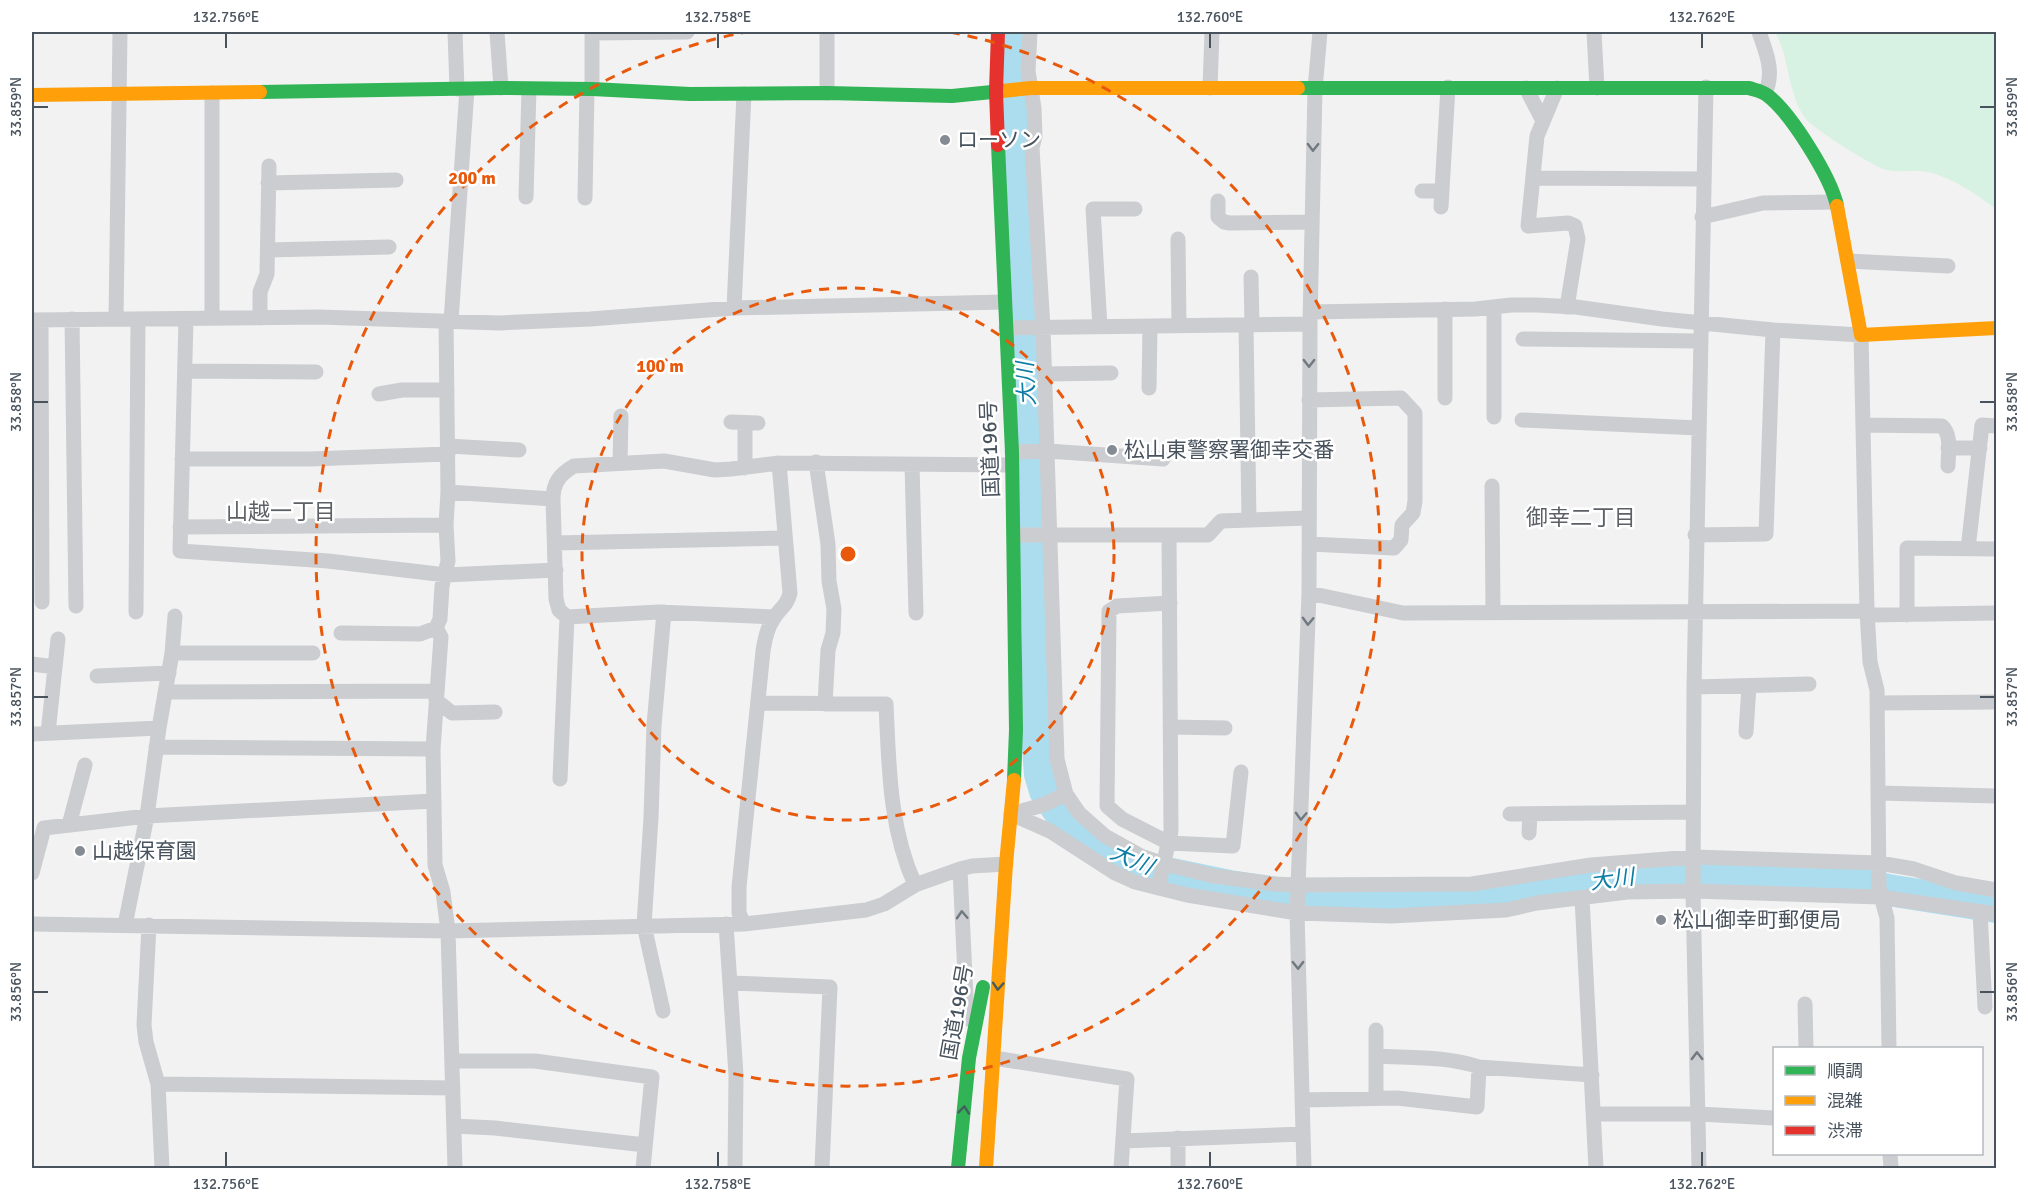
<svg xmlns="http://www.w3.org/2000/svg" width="2028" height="1200" font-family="Signika,'Noto Sans JP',sans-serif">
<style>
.green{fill:#d7f1e2}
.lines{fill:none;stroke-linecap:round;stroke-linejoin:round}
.river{stroke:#acddee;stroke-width:32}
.street{stroke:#cbcdd0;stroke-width:15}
.fast{stroke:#30b455;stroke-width:14}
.slow{stroke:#ff9f0a;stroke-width:14}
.jam{stroke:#e5322d;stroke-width:14}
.oneway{stroke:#707880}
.oneway2{stroke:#465d5d}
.ticks{fill:none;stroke:#49535e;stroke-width:2}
.ring{fill:none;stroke:#e8590c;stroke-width:3;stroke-dasharray:10 8}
.poi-dot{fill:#848b92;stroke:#fff;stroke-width:2}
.labels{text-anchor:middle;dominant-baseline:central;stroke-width:5;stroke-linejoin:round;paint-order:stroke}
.poi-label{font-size:21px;fill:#49535e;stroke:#fff;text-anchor:start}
.street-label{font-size:21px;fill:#49535e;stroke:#fff}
.water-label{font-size:22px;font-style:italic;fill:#0d7da5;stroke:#fff}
.neighbourhood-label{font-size:22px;fill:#5d6166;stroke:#fff}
.centre{fill:#e8590c;stroke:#fff;stroke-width:3}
.ring-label{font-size:18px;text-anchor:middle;font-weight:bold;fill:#e8590c;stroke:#fff;stroke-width:5;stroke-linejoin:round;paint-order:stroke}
.neatline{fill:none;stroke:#49535e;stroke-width:2}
.ticks-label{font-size:15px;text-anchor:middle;fill:#49535e}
</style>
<rect width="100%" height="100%" fill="#f2f2f2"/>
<!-- green -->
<path class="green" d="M1775 32H1996V209C1977 195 1956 180 1932 173 1918 169 1901 173 1886 170 1874 167 1812 128 1805 118 1787 92 1790 58 1775 32Z"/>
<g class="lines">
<!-- river -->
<path class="river" d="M1018 32 1016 71 1024 344 1038 629V748L1040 774 1045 791 1062 816 1089 838 1116 856 1152 870 1229 886 1312 898 1434 899 1474 897 1652 874 1797 871 1888 890 1996 907"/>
<!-- street -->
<path class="street" d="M455 32 457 89
M497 32 501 88
M592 32V89
M1030 32 1028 71 1034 108 1035 136 1032 148 1043 328 1057 759 1066 794 1079 813 1105 836 1141 856 1165 864 1214 876 1245 880 1274 884 1298 885 1472 884 1591 865 1693 857 1879 863 1914 869 1956 883 1996 890
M1594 32 1597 88
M1759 32C1766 52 1775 72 1765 93
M592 33 687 32
M1210 88 1212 32
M1526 88 1543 121
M1557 88 1537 136 1528 226 1568 223 1575 226 1578 239 1567 307
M827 93V32
M1533 178 1703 179
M268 183 396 180
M1422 191H1442
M526 197 529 89
M585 198 587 89
M1218 201V217L1224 222 1230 223 1312 222
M1441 207 1448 87
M1702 217 1763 203 1836 202
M1178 239 1179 326
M268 250 389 247
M1848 261 1948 266
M1251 277 1252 325
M734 308 744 94
M1310 312 1476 309 1511 305H1536L1576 307 1662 319 1773 330 1861 335 1867 611 1870 662 1877 690 1879 889 1887 918 1889 1048
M212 318V93
M260 318V292L267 274 269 166
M72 319 76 606
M116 319 120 32
M186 319 180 551 328 561 446 575 556 570
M32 320 319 317 499 323 590 319 734 308 1005 302
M41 320 42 602
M451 321 467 89
M1246 325 1249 520
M1100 327 1093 209H1135
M1006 328 1310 324
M1523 339 1699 341
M185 371 316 372
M1045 374 1111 373
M1149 388 1150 327
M379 394 402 390H447
M1445 398V309
M1494 417V307
M1522 420 1698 428
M731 422 758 423
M1863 425 1942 426C1952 435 1948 453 1948 466
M448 446 519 450
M1948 448H1980
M1012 452 1048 451 1163 459
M182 459H310L448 454
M816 462 828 544 829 581 834 609 833 633 828 650 825 704
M620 463 621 416
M912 465 916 613
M745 468V423
M1492 486 1493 612
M448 492 553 499
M180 527 446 525
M1014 535H1208L1221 521 1309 518
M1695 535 1766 534 1773 330
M555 543 785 538
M1309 544 1394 548 1401 540 1402 525 1413 513 1415 501V413L1401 398 1309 400
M1968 549 1982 425 1996 426
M1309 593 1403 613 1867 611
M1170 603 1117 606 1109 611 1107 806 1122 819 1169 843 1233 846 1241 772
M136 612 138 319
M1868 615 1996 613
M1907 615V548L1996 549
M774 617 659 612 567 617 559 610 556 599 553 499C553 483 560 474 574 466L664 461 715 470 731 469 779 463 1012 465
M436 628 441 637 433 749 435 865 443 892 448 931 455 1168
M341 633 420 634 436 628 440 619 442 586 448 561 446 525 448 492 446 321
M172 653H313
M32 664 55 667
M97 676 169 673
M1694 687 1809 684
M165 692 437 691
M436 700 452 713 495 712
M758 703 886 704C889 767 889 827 915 885
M1877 703 1996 702
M1170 727 1225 728
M1746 732 1749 686
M48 733 58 639
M32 734 159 728
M156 747 433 749
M560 779 567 617
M1878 793 1996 796
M1011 814 1050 831 1115 873 1135 882 1187 895 1297 913 1391 916 1506 910 1537 903 1627 892 1693 891 1880 897 1996 914
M1011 814 1043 805 1066 794
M1510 814 1693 812
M69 825 85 765
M1529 833 1530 814
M960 869 967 1019
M32 873 44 828 147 816 434 801
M1158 888 1171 831 1169 535
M1582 898 1596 1168
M1980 912 1985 1007
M32 924 448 931 744 924 866 910 884 904 915 885 960 869 972 866 1006 864
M726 924 736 1075 735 1168
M744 924 739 913V887L763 651C765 639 767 628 774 618 781 607 787 606 790 593L779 463
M125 925 147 816 159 728 172 653 175 616
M149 925 144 1025 146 1042 158 1084 162 1168
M730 983 830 987 822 1168
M1805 1004 1806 1048
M663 1011 644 925 651 818 654 725 664 612
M1376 1030V1097
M1376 1056C1410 1058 1447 1056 1479 1067L1592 1075
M994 1058 1127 1079 1121 1168
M452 1061H535L652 1077 643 1168
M158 1084 453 1088
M1302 1100 1397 1098 1477 1107 1479 1067
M1594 1114H1698L1774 1118
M454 1126 495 1128 645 1145
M1178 1138V1168
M1123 1141 1303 1134
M1890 1154 1891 1168
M1304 1168 1297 913 1309 593 1310 324 1315 89 1320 32
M1699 1168 1693 891 1694 687 1706 87"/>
<!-- fast -->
<path class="fast" d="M1298 88H1749C1755 90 1762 91 1767 95 1790 112 1831 177 1837 206
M260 92 501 88 592 89 690 94 827 93 952 96 1002 91
M998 145 1012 452 1016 730 1014 780
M958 1168 969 1058 983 987"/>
<!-- slow -->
<path class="slow" d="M1002 91 1031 88H1298
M32 95 260 92
M1837 206 1861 335 1996 328
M986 1168 1006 864 1014 780"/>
<!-- jam -->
<path class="jam" d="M998 32 996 91 998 145"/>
</g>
<!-- one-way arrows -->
<defs><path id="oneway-chevron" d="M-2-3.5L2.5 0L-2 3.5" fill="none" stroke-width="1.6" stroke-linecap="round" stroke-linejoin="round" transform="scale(1.5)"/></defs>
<g class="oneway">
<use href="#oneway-chevron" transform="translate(1313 147) rotate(91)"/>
<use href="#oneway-chevron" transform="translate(1309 363) rotate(90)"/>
<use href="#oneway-chevron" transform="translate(1308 621) rotate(92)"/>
<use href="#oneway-chevron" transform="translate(1301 816) rotate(92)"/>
<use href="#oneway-chevron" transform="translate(962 915) rotate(-93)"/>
<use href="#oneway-chevron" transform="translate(1298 965) rotate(89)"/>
<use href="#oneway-chevron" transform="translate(1697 1056) rotate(-91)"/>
</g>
<g class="oneway2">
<use href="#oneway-chevron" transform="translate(998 986) rotate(94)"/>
<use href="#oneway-chevron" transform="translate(964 1110) rotate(-84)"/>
</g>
<!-- ticks -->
<path class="ticks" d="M226 33V48M718 33V48M1210 33V48M1702 33V48M33 107H48M1980 107H1995M33 402H48M1980 402H1995M33 697H48M1980 697H1995M33 992H48M1980 992H1995M226 1152V1167M718 1152V1167M1210 1152V1167M1702 1152V1167"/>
<!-- distance rings -->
<g class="ring">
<circle cx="848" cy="554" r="266"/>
<path d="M950 32A532 532 0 1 1 746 32"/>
</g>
<!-- markers -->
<g class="poi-dot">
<circle cx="945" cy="140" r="6"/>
<circle cx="1112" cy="450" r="6"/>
<circle cx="80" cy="851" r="6"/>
<circle cx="1661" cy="920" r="6"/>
</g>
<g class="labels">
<!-- poi labels -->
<g class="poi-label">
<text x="957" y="140">ローソン</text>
<text x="1124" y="450">松山東警察署御幸交番</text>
<text x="92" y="851">山越保育園</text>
<text x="1673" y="920">松山御幸町郵便局</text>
</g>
<!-- street labels -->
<g class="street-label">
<text transform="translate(990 449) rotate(-92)">国道196号</text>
<text transform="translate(957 1012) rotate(-80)">国道196号</text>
</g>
<!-- water labels -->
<g class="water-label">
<text transform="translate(1026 384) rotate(-93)">大川</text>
<text transform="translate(1132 859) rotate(23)">大川</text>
<text transform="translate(1612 879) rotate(-7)">大川</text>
</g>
<!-- neighbourhood labels -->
<g class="neighbourhood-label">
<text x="281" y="511">山越一丁目</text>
<text x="1581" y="517">御幸二丁目</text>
</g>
</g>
<circle cx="848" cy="554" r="9" class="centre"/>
<g class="ring-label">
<text x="472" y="184">200 m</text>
<text x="660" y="372">100 m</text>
</g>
<!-- border -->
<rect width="2028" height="1200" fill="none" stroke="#ffffff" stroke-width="66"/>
<!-- legend -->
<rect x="1773" y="1047" width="210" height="108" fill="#ffffff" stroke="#b6babf" stroke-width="1.5"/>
<rect x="1785" y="1066" width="30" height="9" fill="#30b455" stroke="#b6babf" stroke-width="1.5"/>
<text x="1827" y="1077" font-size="18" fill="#49535e">順調</text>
<rect x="1785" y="1096" width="30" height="9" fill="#ff9f0a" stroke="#b6babf" stroke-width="1.5"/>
<text x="1827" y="1107" font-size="18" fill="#49535e">混雑</text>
<rect x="1785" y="1126" width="30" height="9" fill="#e5322d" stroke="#b6babf" stroke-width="1.5"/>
<text x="1827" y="1137" font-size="18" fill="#49535e">渋滞</text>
<rect x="33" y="33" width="1962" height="1134" class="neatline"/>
<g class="ticks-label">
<text x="226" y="22">132.756°E</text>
<text x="718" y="22">132.758°E</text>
<text x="1210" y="22">132.760°E</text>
<text x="1702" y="22">132.762°E</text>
<text transform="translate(16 107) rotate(-90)" y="5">33.859°N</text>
<text transform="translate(2012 107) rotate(-90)" y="5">33.859°N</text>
<text transform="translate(16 402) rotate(-90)" y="5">33.858°N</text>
<text transform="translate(2012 402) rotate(-90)" y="5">33.858°N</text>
<text transform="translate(16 697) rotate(-90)" y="5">33.857°N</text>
<text transform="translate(2012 697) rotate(-90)" y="5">33.857°N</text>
<text transform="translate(16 992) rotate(-90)" y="5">33.856°N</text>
<text transform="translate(2012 992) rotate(-90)" y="5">33.856°N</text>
<text x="226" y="1189">132.756°E</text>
<text x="718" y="1189">132.758°E</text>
<text x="1210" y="1189">132.760°E</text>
<text x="1702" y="1189">132.762°E</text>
</g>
</svg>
